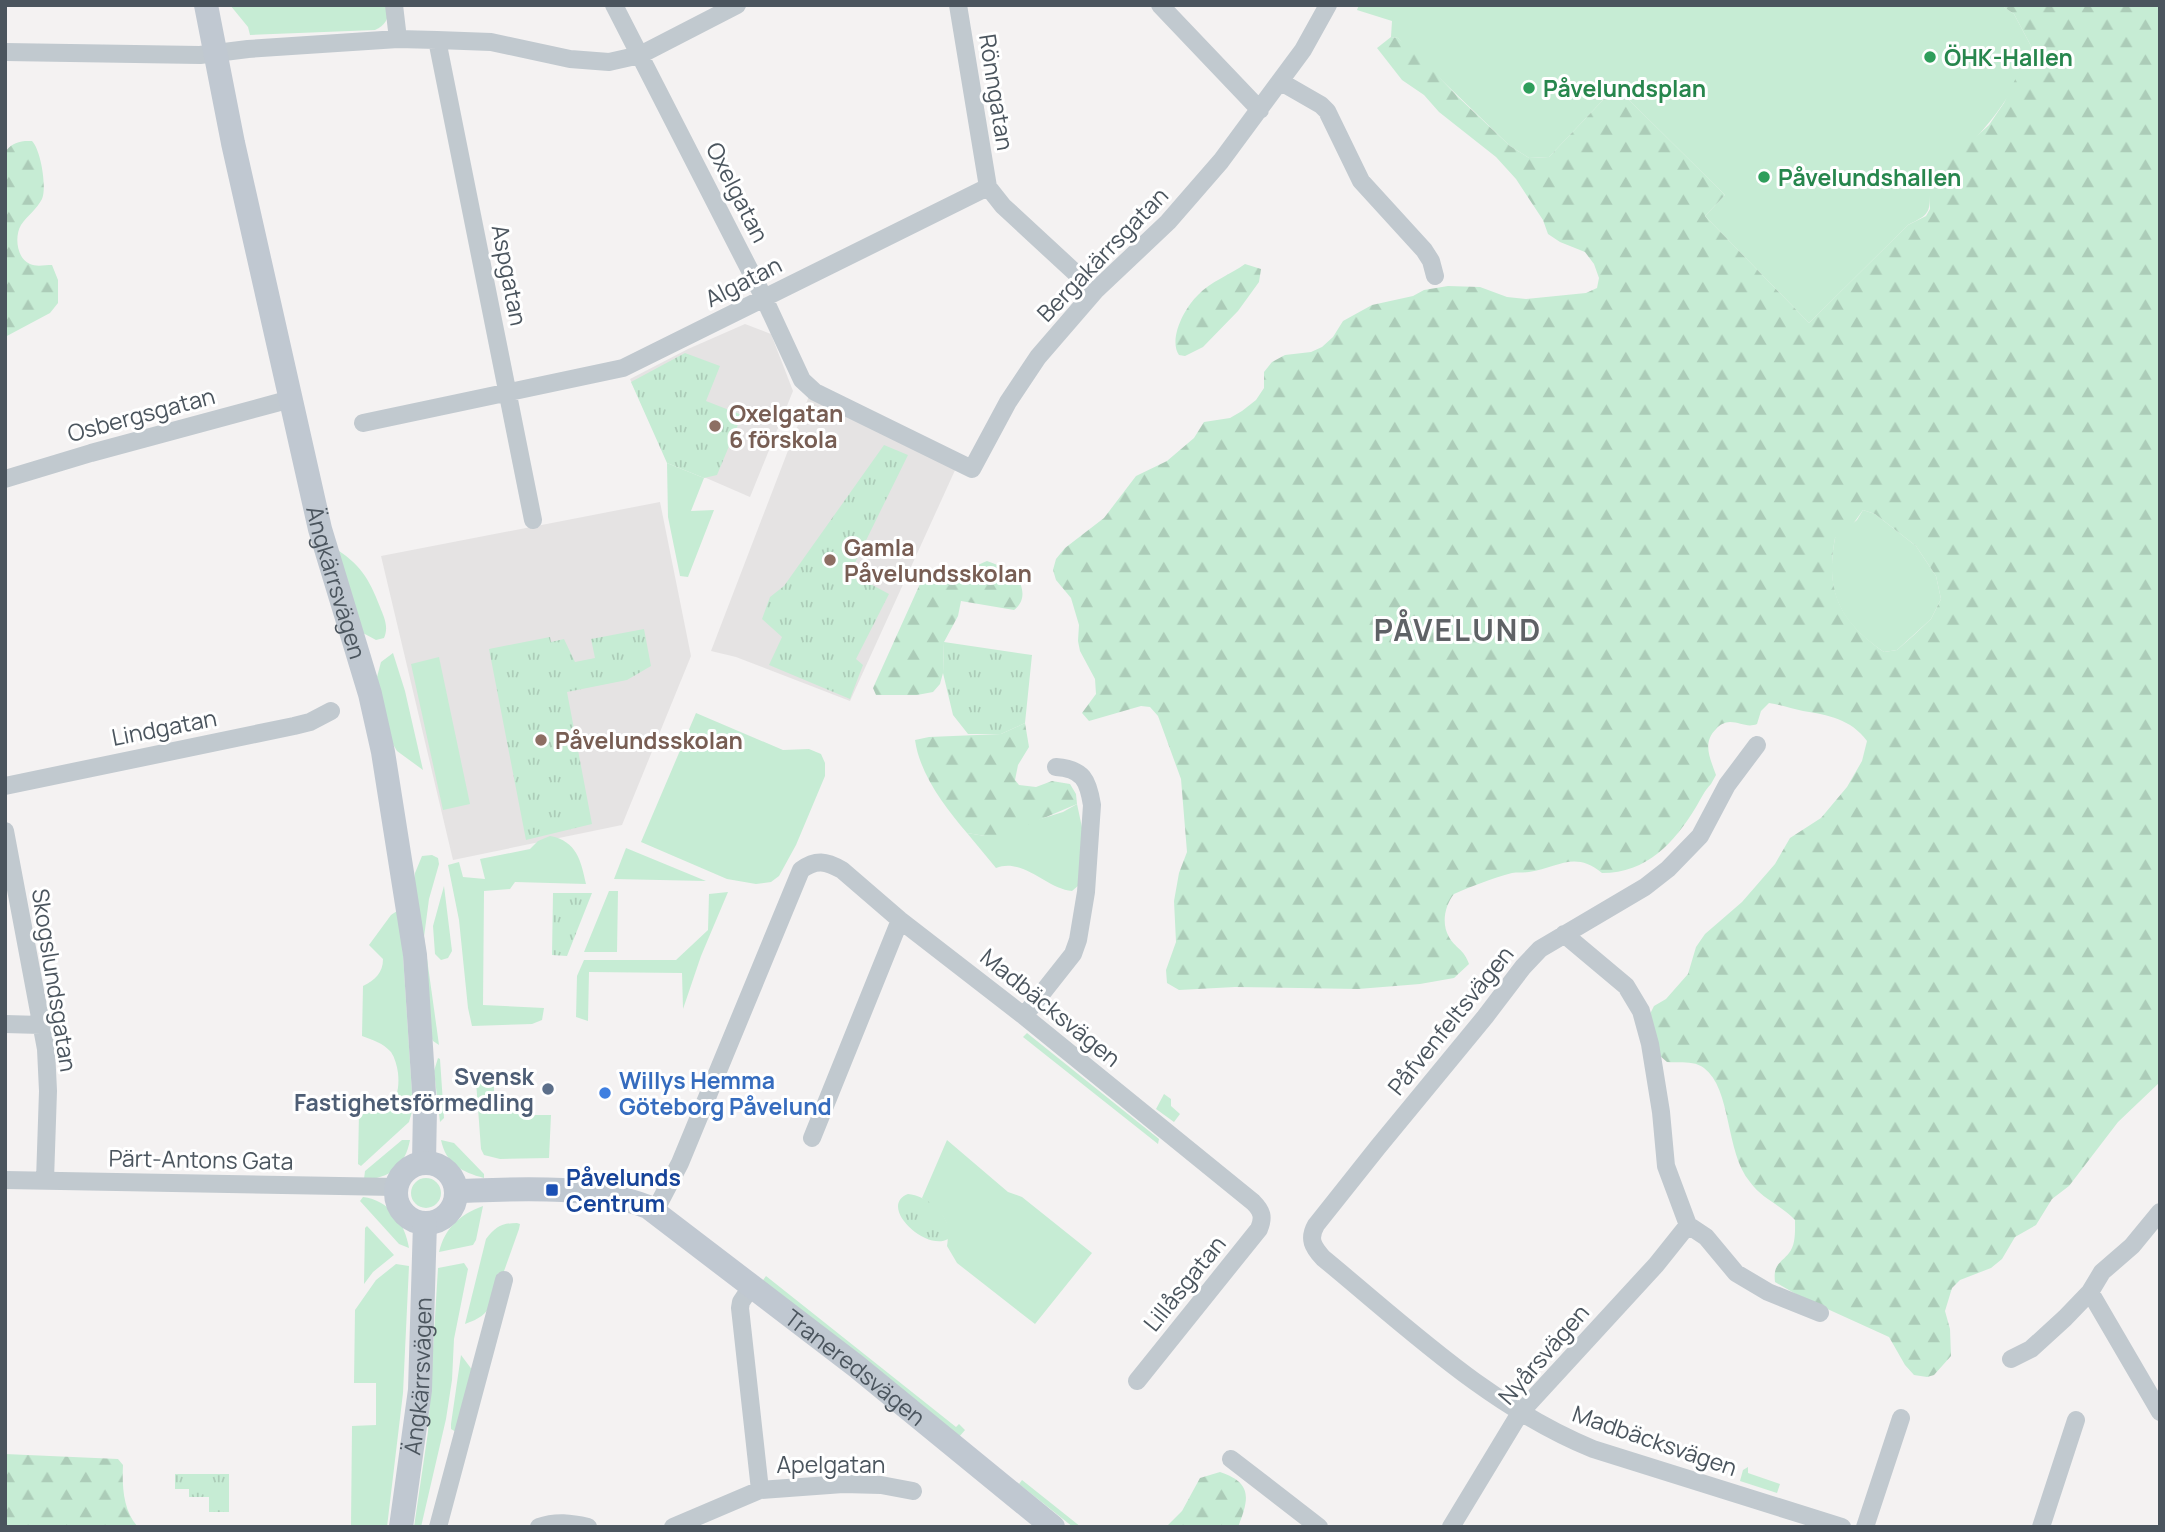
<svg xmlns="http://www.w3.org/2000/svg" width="2165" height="1532" font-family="Manrope,sans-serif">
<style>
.education{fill:#e5e3e3}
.grass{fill:#c6ecd4}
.forest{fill:url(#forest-firs);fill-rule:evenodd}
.park{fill:url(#park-tufts)}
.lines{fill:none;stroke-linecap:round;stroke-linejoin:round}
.street{stroke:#c1c9cf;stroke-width:18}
.secondary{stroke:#c0c8d1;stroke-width:24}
.leisure-dot{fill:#2e9e5b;stroke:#fff;stroke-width:2.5}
.education-dot{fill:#8d6e63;stroke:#fff;stroke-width:2.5}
.service-dot{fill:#5c6f8a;stroke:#fff;stroke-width:2.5}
.shop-dot{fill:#3f7fe0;stroke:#fff;stroke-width:2.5}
.transit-dot{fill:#1a4fb4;stroke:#fff;stroke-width:2.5}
.labels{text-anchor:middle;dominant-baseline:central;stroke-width:6;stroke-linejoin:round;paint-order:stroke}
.leisure-label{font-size:23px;font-weight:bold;fill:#27864d;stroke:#fff;text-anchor:start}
.street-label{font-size:23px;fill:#4b555e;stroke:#fff}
.education-label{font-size:23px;font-weight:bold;fill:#785e54;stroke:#fff;text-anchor:start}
.service-label{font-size:23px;font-weight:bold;fill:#4e5e75;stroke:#fff;text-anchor:end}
.shop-label{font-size:23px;font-weight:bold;fill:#366cbe;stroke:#fff;text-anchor:start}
.transit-label{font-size:23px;font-weight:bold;fill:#164399;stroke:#fff;text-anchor:start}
.district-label{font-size:30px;font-weight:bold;letter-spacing:2px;fill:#5f6266;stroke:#fff}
</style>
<defs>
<pattern id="forest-firs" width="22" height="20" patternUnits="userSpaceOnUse" patternTransform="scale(1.75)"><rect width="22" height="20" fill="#c6ecd4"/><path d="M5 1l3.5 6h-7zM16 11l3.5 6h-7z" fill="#acccb8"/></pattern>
<pattern id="park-tufts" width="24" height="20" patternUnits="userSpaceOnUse" patternTransform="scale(1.75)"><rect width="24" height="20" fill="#c6ecd4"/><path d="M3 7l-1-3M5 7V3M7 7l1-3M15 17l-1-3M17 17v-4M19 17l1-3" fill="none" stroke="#acccb8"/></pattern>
</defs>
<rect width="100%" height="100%" fill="#f4f2f2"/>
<!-- education -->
<path class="education" d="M745 324 771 334 793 391 750 497 667 461 630 379 688 349Z
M809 396 956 468 850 701 736 657 711 651Z
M660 502 691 656 622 825 453 860 381 556Z"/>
<!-- grass -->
<path class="grass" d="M230 5H388C389 18 387 24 375 30L250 35 248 27Z
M1359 5H2001L2014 14 2031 46C2014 105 1970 144 1930 187 1930 212 1931 214 1908 225L1809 323 1705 216 1725 195 1627 98 1603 100 1549 157 1529 158 1510 146 1398 38 1391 37 1392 21 1357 10Z
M667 463 704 478 691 511 714 510 688 577 680 576 668 517Z
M1863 510 1875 514 1916 546 1936 576 1941 599 1931 619 1897 650 1884 652C1839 621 1825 592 1835 538L1857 520Z
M333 547C360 564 369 578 380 607 384 617 389 627 384 638L376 640 363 633Z
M393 653 405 691 423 770 397 751 391 741 377 677 381 662Z
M439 657 470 804 443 810 411 664Z
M696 713 783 750 809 749 821 754 825 763V776L796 845 779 876 771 882 756 884 727 879 641 842Z
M1077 804 1083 832 1079 885 1072 891C1047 889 1023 857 996 868L967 833 985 836 1063 812Z
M550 836C577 841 581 861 586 884L515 882 510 889 484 891 483 1005 544 1008 542 1020 532 1024 472 1026 468 1008 459 920 448 865 459 862 463 877 485 879 480 859 530 849 538 841Z
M626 848 706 881 614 879Z
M432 855 438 858 439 864 429 899 424 937 439 1045 433 1041 429 1032 414 884 415 873 422 856Z
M444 886 452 951 448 958 441 960 435 954 433 926Z
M609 891H618L617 952H584Z
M728 892 701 956 683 1009 682 973 589 972 588 1021 576 1017 577 976 584 960H676L708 930 709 894Z
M400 909 413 1108 409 1122 361 1166 358 1164 359 1112C388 1114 401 1102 398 1073 397 1066 395 1058 391 1052 383 1043 373 1040 362 1036L363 986C375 980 383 973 383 959L369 945 391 915Z
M1027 1033 1159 1139 1158 1144 1023 1037Z
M438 1058 440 1059 444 1118 440 1122 434 1071Z
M476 1081H494V1102H521L522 1115H551L549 1158 500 1159 484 1155 481 1149Z
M1164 1094 1171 1099V1106L1180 1114 1174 1122 1156 1109Z
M402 1140H410C405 1166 390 1179 364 1179L365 1171Z
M441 1140 454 1143 484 1174V1178C462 1172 446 1164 441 1140Z
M947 1140 1008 1192 1022 1197 1092 1253 1035 1324 957 1263 947 1246C951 1218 943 1214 922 1198Z
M411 1193a15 15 0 1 1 30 0a15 15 0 1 1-30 0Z
M363 1197C389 1200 405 1223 409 1248L399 1244 360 1201Z
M483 1206 476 1240 473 1245 439 1252C445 1228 459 1215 483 1206Z
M517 1223 520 1224 519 1229 503 1274 498 1273C493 1302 494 1314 465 1324L486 1239C495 1227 502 1223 517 1223Z
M367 1226 394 1255 373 1272 364 1284 365 1228Z
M464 1263 468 1269 454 1339 452 1380 446 1419 421 1527H414L428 1432 438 1268Z
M396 1264 409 1266 403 1393 387 1527H351L352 1426 376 1425V1383H354L355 1310 376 1280Z
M766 1276 956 1427 959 1424 965 1430 959 1437 761 1283Z
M461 1355 473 1371 456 1432 451 1429V1424Z
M1748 1467V1473L1780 1484 1777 1493 1740 1481 1743 1470Z
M1022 1480 1081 1527H1073L1019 1484Z"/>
<!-- forest -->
<path class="forest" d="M2001 5H2160V1082L2118 1122 2069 1186 2052 1199 2036 1225 2015 1237 2002 1259 1991 1268 1960 1280 1952 1288 1945 1311 1950 1329 1951 1356 1934 1375 1927 1377 1914 1375 1905 1365 1889 1337 1801 1297 1775 1282C1773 1264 1780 1264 1789 1253 1796 1245 1795 1230 1795 1220 1781 1205 1762 1199 1750 1182 1725 1152 1732 1089 1704 1068 1694 1060 1678 1063 1667 1062L1659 1055 1650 1014 1654 1006 1666 999 1688 974 1696 947 1705 934 1742 902 1775 864 1790 838 1821 818 1847 787 1862 761 1867 741C1851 719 1828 715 1803 711 1792 709 1781 705 1769 703L1761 711 1757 724C1747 728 1740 722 1730 722 1725 722 1719 725 1716 729 1702 743 1710 758 1716 775L1711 784C1704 791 1701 799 1696 807 1674 843 1647 873 1602 873 1574 850 1558 868 1529 872 1523 873 1517 872 1512 873 1493 878 1472 886 1454 894 1445 905 1441 924 1449 937 1455 948 1464 949 1469 964L1454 978 1420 984 1358 989 1235 987 1179 990 1167 983 1166 970 1176 942 1174 901 1179 873 1187 852 1181 779 1158 716 1150 707 1141 706 1089 721 1082 713 1096 694 1095 679 1080 651 1078 641 1079 625 1071 598 1056 580 1053 570 1056 559 1065 548 1104 518 1136 476 1167 461 1194 438 1204 422 1230 418 1242 411 1256 400 1264 388V372L1272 362 1285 355 1311 352 1322 347 1333 337 1343 321 1372 305 1413 296 1424 290 1448 286 1480 287 1507 297 1526 299 1586 293 1597 288 1599 278 1594 264 1585 252 1560 242 1548 234 1543 220 1516 179 1496 157 1439 112 1424 95 1402 80 1377 48 1391 37 1398 38 1416 53 1457 96 1510 146 1529 158 1549 157 1603 100 1614 97 1627 98 1725 195 1705 216 1809 323 1908 225 1926 216 1930 209V187L1937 173 1989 125 2004 103 2031 46 2014 14ZM1863 510 1875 514 1916 546 1936 576 1941 599 1931 619 1914 635 1897 650 1884 652C1840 621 1825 592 1835 538L1846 534Z
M25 141H32C41 150 47 188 42 199 37 209 27 216 21 225 14 237 17 259 30 264 36 267 45 265 52 265L58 280V303L50 313 5 337V153C9 145 16 142 25 141Z
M1245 264 1261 269 1259 282 1238 311 1203 347 1185 356 1179 355C1168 339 1185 307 1198 295 1210 282 1231 274 1245 264Z
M987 561C994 564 1002 566 1009 570 1022 579 1029 599 1014 610L961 601 958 616 944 642 943 673 940 684 933 692 917 695H876L873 688 924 575C939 572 941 577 953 575 964 574 976 565 987 561Z
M1025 723 1029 747 1018 765 1015 780 1019 785 1036 787 1052 781 1070 784 1076 794 1077 804 1006 834 985 836 967 833C945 807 920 775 915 740L929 737 1001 734Z
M5 1454 118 1459 123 1465C122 1486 123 1511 138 1527H5Z
M1220 1472C1253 1483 1249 1499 1238 1527H1166L1182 1511 1200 1478Z"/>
<!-- park -->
<path class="park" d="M685 353 720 366 706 401 742 415 717 475 704 478 667 463 631 382Z
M884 445 908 455 850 573 889 594 856 659 863 665 850 699 769 665 782 637 762 619 770 597 784 586Z
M644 629 651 666 627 680 567 692 592 824 526 840 489 649 550 637 551 642 564 639 575 662 595 658 591 639Z
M944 642 1032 655 1025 723 1001 734H968L953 715 943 673Z
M553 893H592L567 956 552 955Z
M908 1194C928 1196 954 1217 948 1239 926 1252 877 1206 908 1194Z
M175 1474H229V1512H209V1497H189V1489H175Z"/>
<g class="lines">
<!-- street -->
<path class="street" d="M394 5 398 39
M614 5 764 298 802 380 815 392 972 469 1008 402 1038 357 1095 291 1168 222 1221 161 1303 50 1328 5
M958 5 988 187 1003 206 1095 291
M1160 5 1260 110
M437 40 533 520
M5 52 200 55 248 49 398 39 437 40 491 42 570 59 609 62 640 55 737 5
M1281 82 1321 105 1327 111 1361 181 1424 250 1431 261 1435 276
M363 423 623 368 988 187
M5 479 91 453 291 399
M1757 745 1727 785 1700 836 1668 869 1645 887 1540 949 1523 967 1485 1017 1378 1147 1316 1225C1308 1239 1313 1247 1323 1258 1408 1328 1490 1407 1593 1449L1842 1527
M5 786 294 726 310 722 331 711
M5 831 46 1049 48 1091 45 1180
M1564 934 1626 986 1641 1011 1650 1044 1661 1112 1666 1166 1688 1225 1706 1237 1736 1273 1768 1292 1820 1313
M1024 1016 1073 954 1078 940 1086 892 1092 805C1088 780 1083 769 1056 767
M5 1024 41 1025
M812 1138 900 920
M5 1180 396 1187
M655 1211 680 1163 801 870C816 859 826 861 842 870L900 920 1024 1016 1253 1202C1262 1211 1264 1217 1259 1229L1137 1381
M751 1287 741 1302 740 1308 760 1490
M2090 1292 2160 1412
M2011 1359 2031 1349 2065 1318 2090 1292 2102 1272 2132 1246 2160 1212
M1231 1459 1319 1527
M438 1527 504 1280
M539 1527C556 1521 571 1523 588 1527
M673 1527 760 1490 843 1484 881 1485 913 1491
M1451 1527 1520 1413 1656 1265 1688 1225
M1865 1527 1901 1418
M2041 1527 2076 1420"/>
<!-- secondary -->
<g class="secondary">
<path id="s1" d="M206 5 233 143 320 529 370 694 383 752 415 955 425 1108 424 1162"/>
<circle cx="426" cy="1193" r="30"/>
<path id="s2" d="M457 1191C519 1189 588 1184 648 1207L856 1366 1053 1527"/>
<path id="s3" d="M401 1527 420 1390 425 1223"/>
</g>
</g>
<!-- markers -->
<g class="leisure-dot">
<circle cx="1930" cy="57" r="7"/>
<circle cx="1529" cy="88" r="7"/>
<circle cx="1764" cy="177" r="7"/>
</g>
<g class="education-dot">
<circle cx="715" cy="426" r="7"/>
<circle cx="830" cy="560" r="7"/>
<circle cx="541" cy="740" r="7"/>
</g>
<circle class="service-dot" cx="548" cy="1089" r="7"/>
<circle class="shop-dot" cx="605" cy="1093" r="7"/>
<rect class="transit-dot" x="545" y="1183" width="14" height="14" rx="3.5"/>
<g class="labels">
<!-- leisure labels -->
<g class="leisure-label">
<text x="1944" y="57">ÖHK-Hallen</text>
<text x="1543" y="88">Påvelundsplan</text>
<text x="1778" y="177">Påvelundshallen</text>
</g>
<!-- street labels -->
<g class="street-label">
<text transform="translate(997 92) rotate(81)">Rönngatan</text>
<text transform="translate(738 192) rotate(63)">Oxelgatan</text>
<text transform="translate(1102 254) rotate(-46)">Bergakärrsgatan</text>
<text transform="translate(510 275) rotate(79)">Aspgatan</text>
<text transform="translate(743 281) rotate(-27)">Algatan</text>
<text transform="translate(141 414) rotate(-15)">Osbergsgatan</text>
<text stroke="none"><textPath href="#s1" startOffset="592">Ängkärrsvägen</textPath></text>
<text transform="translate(164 727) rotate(-11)">Lindgatan</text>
<text transform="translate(55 980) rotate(81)">Skogslundsgatan</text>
<text transform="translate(1051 1007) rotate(39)">Madbäcksvägen</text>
<text transform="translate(1450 1020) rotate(-51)">Påfvenfeltsvägen</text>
<text transform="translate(201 1159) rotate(1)">Pärt-Antons Gata</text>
<text transform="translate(1184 1283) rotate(-51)">Lillåsgatan</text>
<text transform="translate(1543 1354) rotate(-49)">Nyårsvägen</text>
<text stroke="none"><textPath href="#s2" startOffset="455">Traneredsvägen</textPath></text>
<text stroke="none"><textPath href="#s3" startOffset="152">Ängkärrsvägen</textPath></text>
<text transform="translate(1655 1440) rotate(19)">Madbäcksvägen</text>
<text x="831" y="1464">Apelgatan</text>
</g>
<!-- education labels -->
<g class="education-label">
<text x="729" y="413">Oxelgatan<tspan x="729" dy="26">6 förskola</tspan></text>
<text x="844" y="547">Gamla<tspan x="844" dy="26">Påvelundsskolan</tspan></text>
<text x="555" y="740">Påvelundsskolan</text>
</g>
<!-- service labels -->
<g class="service-label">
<text x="534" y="1076">Svensk<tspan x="534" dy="26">Fastighetsförmedling</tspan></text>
</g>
<!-- shop labels -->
<g class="shop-label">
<text x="619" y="1080">Willys Hemma<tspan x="619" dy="26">Göteborg Påvelund</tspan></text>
</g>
<!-- transit labels -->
<g class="transit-label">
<text x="566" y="1177">Påvelunds<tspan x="566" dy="26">Centrum</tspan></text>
</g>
<!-- district labels -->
<g class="district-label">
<text x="1458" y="629">PÅVELUND</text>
</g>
</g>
<!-- border -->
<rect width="2165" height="1532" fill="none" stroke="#4b555e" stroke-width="14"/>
</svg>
